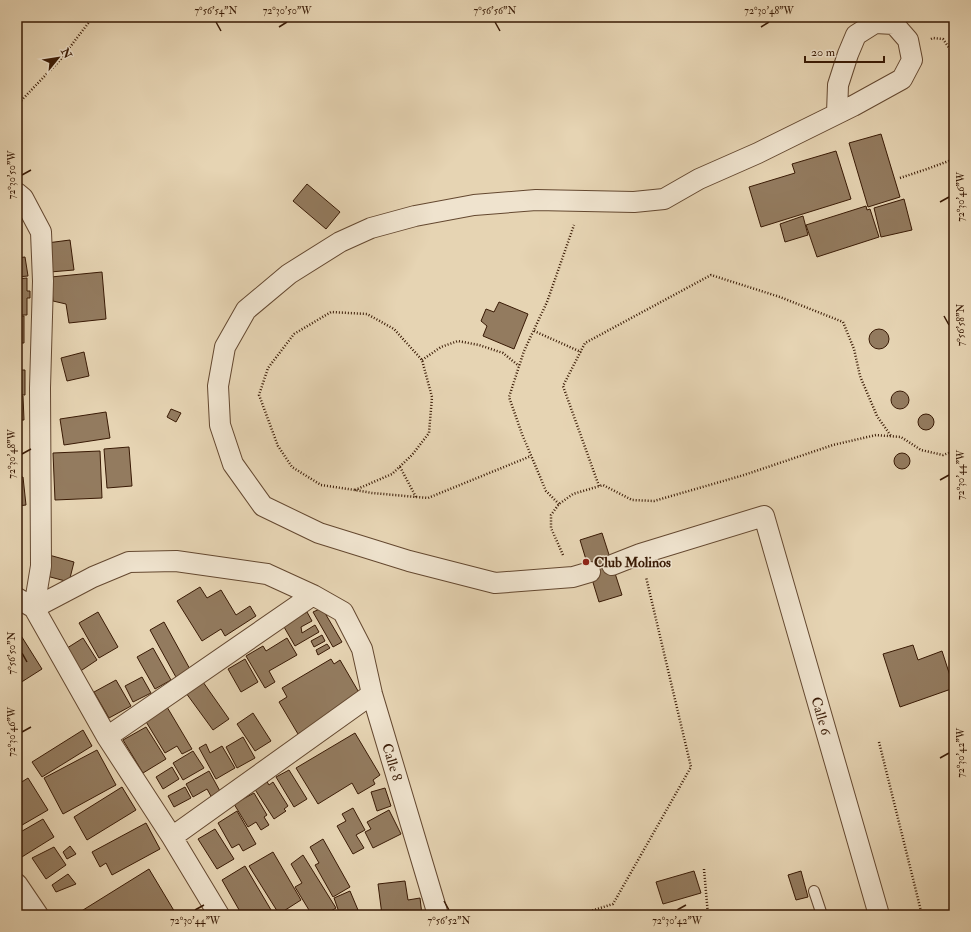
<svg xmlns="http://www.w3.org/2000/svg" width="971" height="932" font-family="'IM FELL Double Pica',serif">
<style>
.building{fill:#937b5f;stroke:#391a05}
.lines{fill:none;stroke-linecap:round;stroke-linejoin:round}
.lane-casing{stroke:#644830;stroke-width:12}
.street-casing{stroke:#644830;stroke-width:22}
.path{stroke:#391a05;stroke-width:2.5;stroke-dasharray:1 2;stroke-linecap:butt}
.lane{stroke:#efe3ce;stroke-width:10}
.street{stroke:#efe3ce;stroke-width:20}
.ticks{fill:none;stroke:#391a05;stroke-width:1.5}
.poi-dot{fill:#8f2418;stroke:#efe3ce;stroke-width:1.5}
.labels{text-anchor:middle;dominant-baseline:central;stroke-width:3;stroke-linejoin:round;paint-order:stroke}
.poi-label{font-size:14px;font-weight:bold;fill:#391a05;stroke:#efe3ce;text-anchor:start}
.street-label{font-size:14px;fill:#391a05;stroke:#efe3ce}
.neatline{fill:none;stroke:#391a05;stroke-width:1.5}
.ticks-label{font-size:10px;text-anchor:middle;fill:#391a05}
</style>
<rect width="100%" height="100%" fill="#e6d4b3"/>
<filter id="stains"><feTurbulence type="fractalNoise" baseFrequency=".005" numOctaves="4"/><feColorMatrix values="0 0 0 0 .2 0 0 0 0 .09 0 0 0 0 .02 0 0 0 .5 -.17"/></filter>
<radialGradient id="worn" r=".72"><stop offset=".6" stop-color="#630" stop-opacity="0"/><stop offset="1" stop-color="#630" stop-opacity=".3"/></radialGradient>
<!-- building -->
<path class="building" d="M881 134 900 197 868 207 849 143Z
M836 151 851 199 761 227 749 187 795 173 792 164Z
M307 184 340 212 326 229 293 201Z
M904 199 912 230 881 237 874 208Z
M866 206 867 210 870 209 879 237 817 257 806 225Z
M803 216 808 235 785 242 780 224Z
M70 240 74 270 50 272 47 243Z
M25 257 28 276 17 277V258Z
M102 272 106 319 69 323 66 304 53 301 51 277Z
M27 278V291H30V298H27V315H17V279Z
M499 302 528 314 514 349 483 336 487 326 481 321 486 309 494 312Z
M17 316H24V343H17Z
M869 339a10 10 0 1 1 20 0a10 10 0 1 1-20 0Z
M84 352 89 376 67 381 61 358Z
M17 370H25V395H17Z
M891 400a9 9 0 1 1 18 0a9 9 0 1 1-18 0Z
M17 396H23L24 420H17Z
M171 409 181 413 176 422 167 417Z
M106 412 110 438 64 445 60 419Z
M918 422a8 8 0 1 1 16 0a8 8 0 1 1-16 0Z
M17 422H19L21 447H17Z
M129 447 132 486 107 488 104 449Z
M100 451 102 498 55 500 53 453Z
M894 461a8 8 0 1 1 16 0a8 8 0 1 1-16 0Z
M23 477 26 505 17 506V478Z
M602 533 622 595 599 602 580 540Z
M49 555 74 562 69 582 43 575Z
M200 587 207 598 221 590 236 615 250 606 256 616 225 636 221 629 202 641 177 601Z
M322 608 342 642 333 647 313 612Z
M98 612 118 647 99 658 79 623Z
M307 612 312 621 301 627 302 633 315 625 319 632 295 646 280 620 302 615Z
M164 622 191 671 177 679 150 630Z
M20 634 42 669 20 683 17 678V636Z
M322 635 325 641 314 647 311 641Z
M83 638 97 660 79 672 64 650Z
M287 638 297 655 269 671 275 682 265 688 246 656 263 646 266 651Z
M327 644 330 648 318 655 316 650Z
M913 645 918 660 942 651 954 688 900 707 883 654Z
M153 648 171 680 155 689 137 657Z
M245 659 258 682 241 692 228 669Z
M331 659 334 664 340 660 361 696 298 734 279 702 287 697 282 688Z
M142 677 151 693 133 702 125 686Z
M116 680 131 706 109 718 94 692Z
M203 682 229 719 213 730 186 693Z
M167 707 192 749 182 754 177 746 165 753 145 720Z
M253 713 271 741 255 751 237 724Z
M146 727 166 759 143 773 123 740Z
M83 730 92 746 42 777 32 762Z
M355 733 380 775 373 780 375 784 358 794 352 783 318 804 296 768Z
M243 737 255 758 237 768 226 747Z
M206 744 210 753 222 746 235 768 216 779 199 748Z
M97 750 116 785 63 814 44 778Z
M193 751 204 768 183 780 173 763Z
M172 767 179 779 163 789 156 777Z
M289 770 307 799 294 807 276 777Z
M209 771 221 793 212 798 207 789 193 797 186 784Z
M28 778 48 810 17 828V785Z
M266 780 269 785 273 782 288 806 284 809 286 811 274 819 254 788Z
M122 787 136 810 87 840 74 817Z
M185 787 191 798 174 807 168 796Z
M385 788 391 806 377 811 371 792Z
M254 793 267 815 264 817 269 825 261 830 256 822 248 827 234 804Z
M353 808 365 830 356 835 364 848 353 854 337 826 346 821 342 814Z
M389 810 401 834 373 848 365 832 371 829 367 822Z
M237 811 256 844 243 851 239 844 232 848 218 823Z
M43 819 54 837 17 860V834Z
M146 823 160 849 112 875 106 863 100 867 92 852Z
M215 829 234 859 217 869 198 839Z
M323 839 350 887 333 897 315 865 319 863 310 847Z
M70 846 76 854 67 859 63 852Z
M54 847 66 865 46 879 32 858Z
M273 852 301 900 279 914 249 866Z
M303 855 336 908 324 915H312L295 887 302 883 291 864Z
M245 866 274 915H242L222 880Z
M149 869 176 914 174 915H75Z
M694 871 701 893 663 904 656 882Z
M801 871 808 897 796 900 788 875Z
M68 874 76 884 56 892 52 885Z
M405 881 408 900 420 898 422 915H382L378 884Z
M350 891 358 910 344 915H340L334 898Z"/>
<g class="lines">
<!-- lane casing -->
<g class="lane-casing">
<path id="lane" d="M814 891 822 915"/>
</g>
<!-- street casing -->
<g class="street-casing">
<path id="street" d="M17 193 23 198 41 232 43 281 40 388 41 566 34 608
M612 565 640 554 764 516 879 915
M590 572 573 577 495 583 409 561 319 533 263 506 233 464 220 425 218 386 225 347 246 310 289 274 340 242 371 228 415 216 474 205 536 200 634 202 664 199 699 179 758 153 853 106 902 79 912 60 908 40 894 24 875 23 856 35 848 54 838 85 837 113
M17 598 34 608 107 737 172 837 219 915
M34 608 93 577 129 562 176 561 267 574 313 595 343 612 362 649 372 694 438 915
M107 737 313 595
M172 837 372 694
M17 884 38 915"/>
</g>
<!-- path -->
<path class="path" d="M931 39 933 38 943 39 954 55
M17 105 60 60 93 17
M900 178 927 169 954 159
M534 331 581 352
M422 360 441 347 458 341 479 345 503 353 519 366
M400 467 416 497
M599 486 563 386 585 343 711 275 780 297 843 322 854 349 860 376 877 416 891 436
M355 490 392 474 412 455 429 433 432 397 422 360 394 329 367 314 331 312 294 334 268 368 259 395 278 446 292 467 321 485 355 490 372 493 428 498 531 456
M559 504 546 491 522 434 509 397 524 351 547 302 574 225
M563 555 551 528V515L559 504 573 494 603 485 632 500 654 501 744 475 833 445 876 435 901 437 921 450 943 455 954 451
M879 742 922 915
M704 869 708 915
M578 915 613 904 691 767 646 577"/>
<!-- lane -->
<use href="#lane" class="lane"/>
<!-- street -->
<use href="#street" class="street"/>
</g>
<!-- ticks -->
<path class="ticks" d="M216 22 221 31M495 22 500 31M279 27 287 22M761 27 769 22M22 175 31 170M940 202 949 197M944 316 949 325M22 454 31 449M940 480 949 475M22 653 27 662M22 732 31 727M940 758 949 753M444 901 449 910M195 910 204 905M677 910 686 905"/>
<!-- markers -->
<circle class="poi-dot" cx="586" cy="562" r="4"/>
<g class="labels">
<!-- poi labels -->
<g class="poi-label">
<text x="594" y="562">Club Molinos</text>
</g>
<!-- street labels -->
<g class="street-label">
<text transform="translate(821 716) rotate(74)">Calle 6</text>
<text transform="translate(392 762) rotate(73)">Calle 8</text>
</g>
</g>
<!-- margin -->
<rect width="971" height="932" fill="none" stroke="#e6d4b3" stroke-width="44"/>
<!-- north arrow -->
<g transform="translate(58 58) rotate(60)" stroke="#efe3ce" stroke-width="3" paint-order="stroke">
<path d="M0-3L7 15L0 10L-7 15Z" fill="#391a05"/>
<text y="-6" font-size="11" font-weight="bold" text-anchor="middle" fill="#391a05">N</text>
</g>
<!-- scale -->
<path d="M805 56v6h79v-6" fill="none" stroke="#391a05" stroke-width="2"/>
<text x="811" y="56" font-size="12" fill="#391a05" stroke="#efe3ce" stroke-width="3" paint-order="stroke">20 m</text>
<rect x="22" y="22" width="927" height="888" class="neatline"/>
<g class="ticks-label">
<text x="216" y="14">7°56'54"N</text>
<text x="287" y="14">72°30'50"W</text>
<text x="495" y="14">7°56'56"N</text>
<text x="769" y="14">72°30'48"W</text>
<text transform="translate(11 175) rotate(-90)" y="4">72°30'50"W</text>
<text transform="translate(960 197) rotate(-90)" y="4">72°30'46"W</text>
<text transform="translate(960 325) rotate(-90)" y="4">7°56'58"N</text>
<text transform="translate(11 454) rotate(-90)" y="4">72°30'48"W</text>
<text transform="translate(960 475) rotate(-90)" y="4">72°30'44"W</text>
<text transform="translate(11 653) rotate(-90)" y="4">7°56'50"N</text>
<text transform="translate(11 732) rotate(-90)" y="4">72°30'46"W</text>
<text transform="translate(960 753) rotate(-90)" y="4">72°30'42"W</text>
<text x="195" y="924">72°30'44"W</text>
<text x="449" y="924">7°56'52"N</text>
<text x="677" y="924">72°30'42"W</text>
</g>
<rect width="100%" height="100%" filter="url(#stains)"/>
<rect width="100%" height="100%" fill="url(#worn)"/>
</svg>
